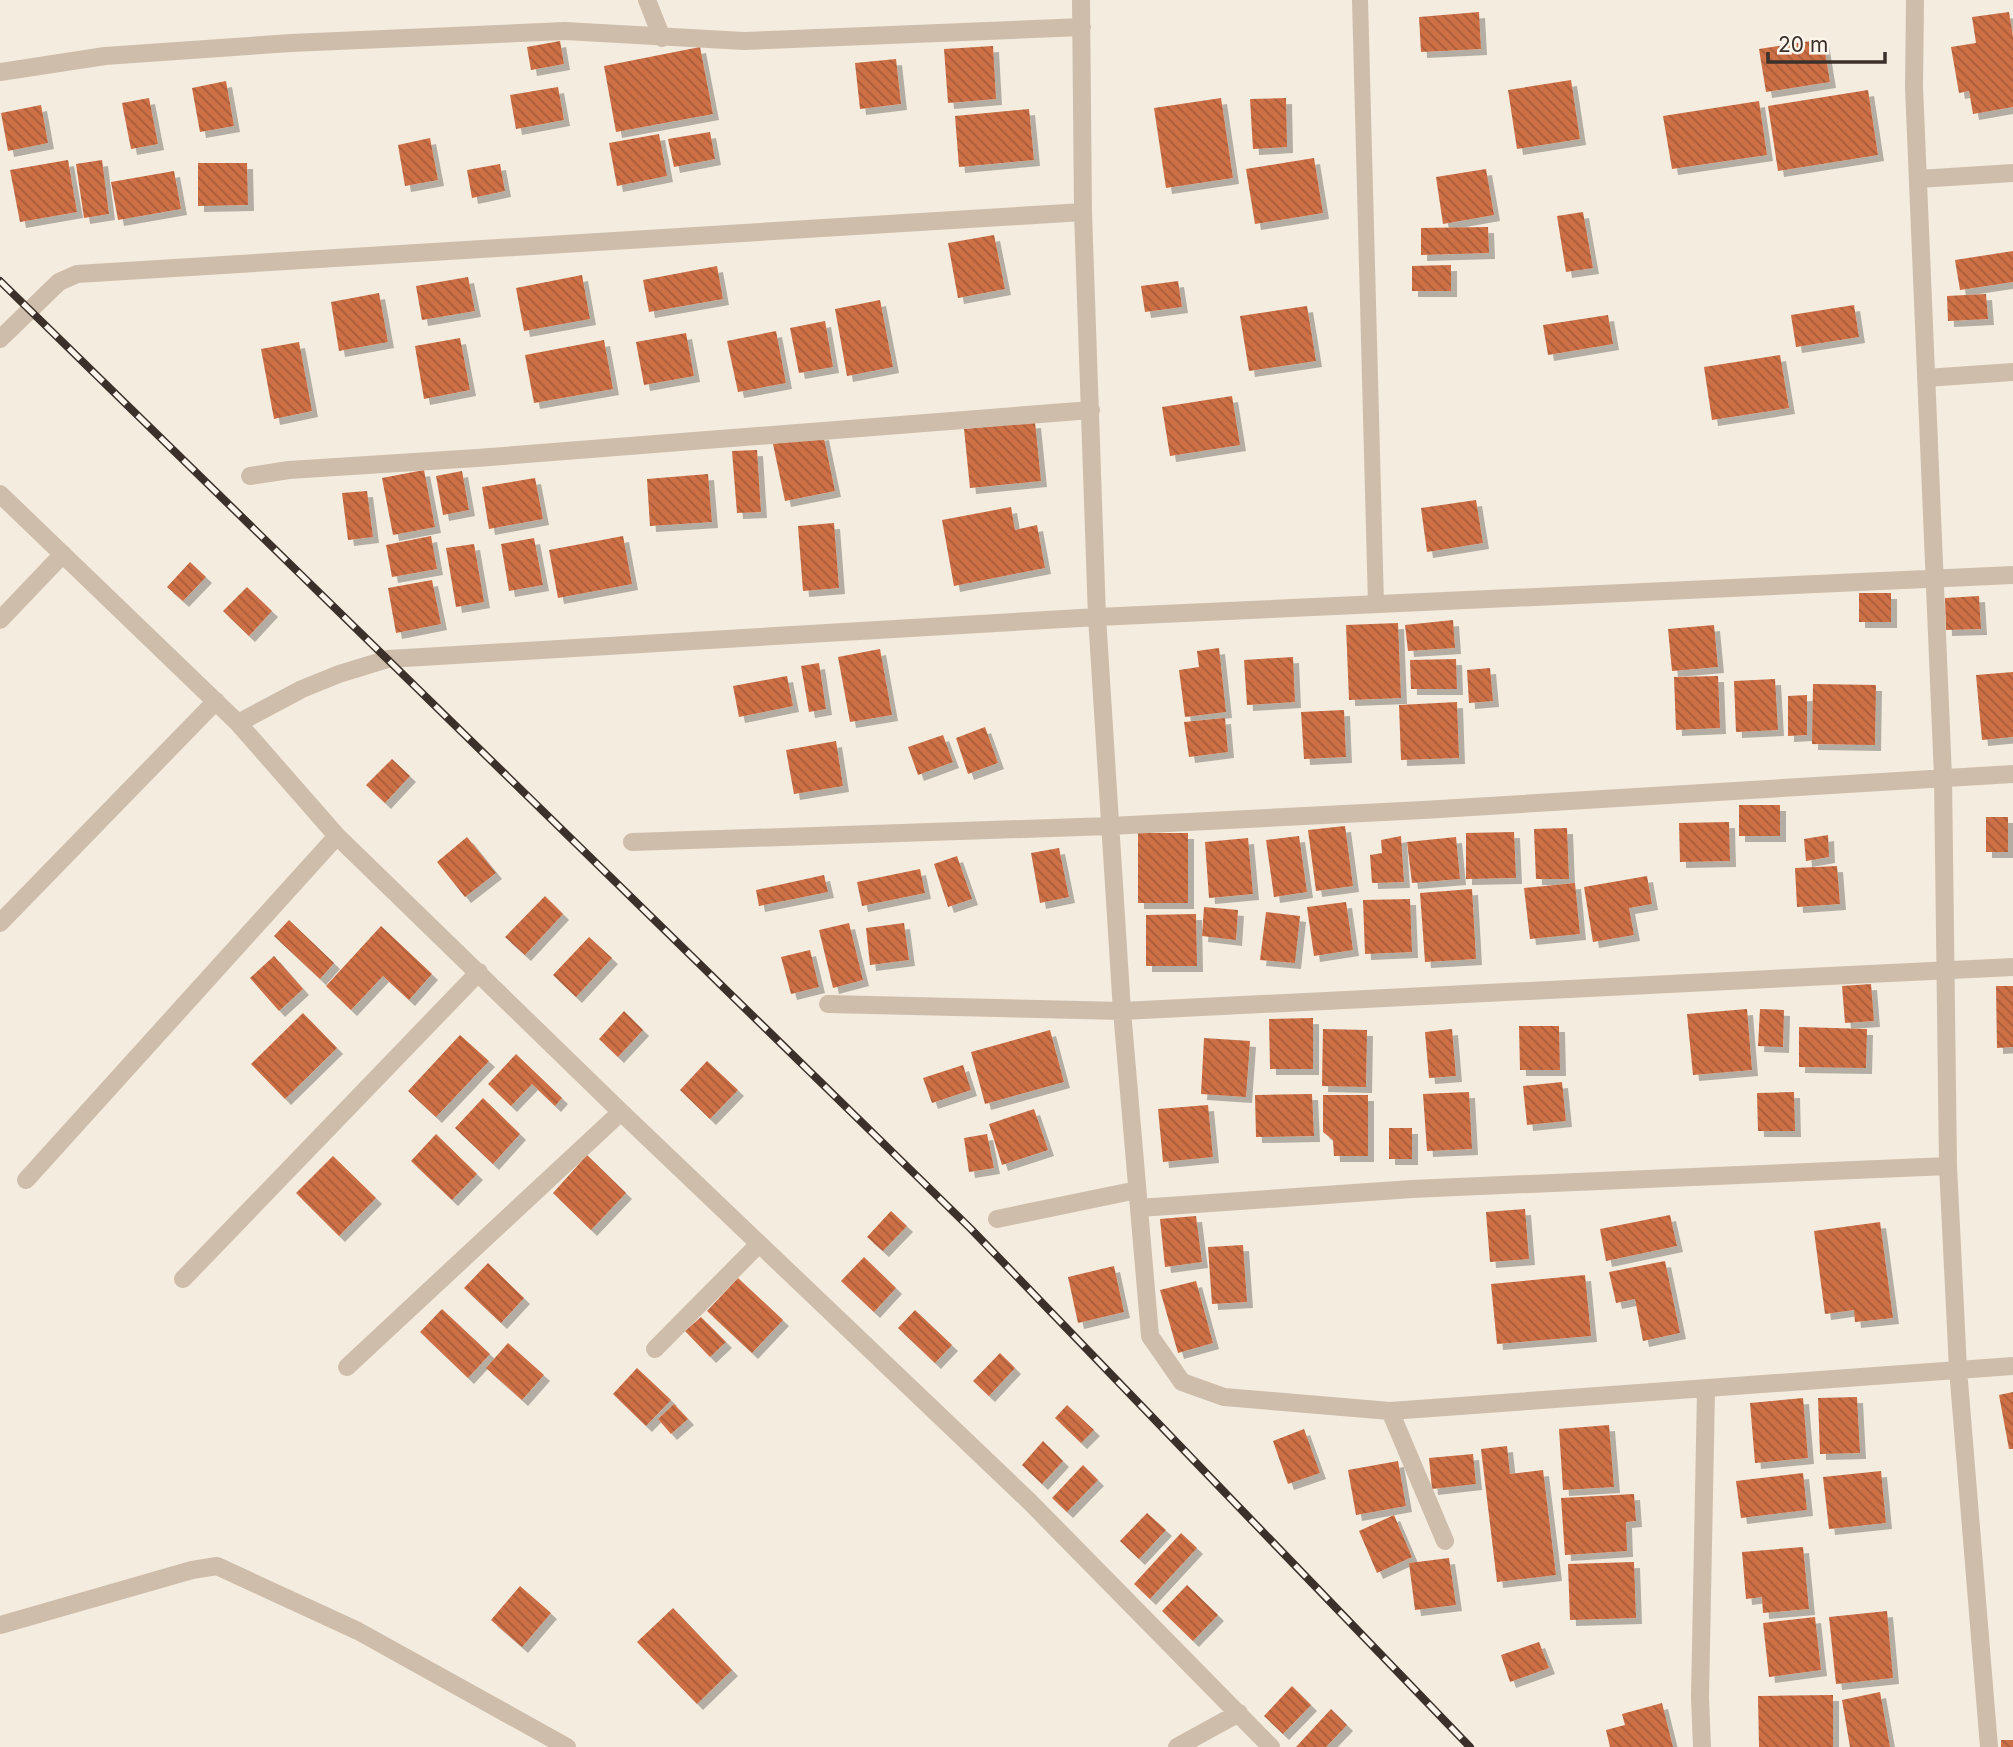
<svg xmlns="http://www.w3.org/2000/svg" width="2013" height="1747" font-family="Inter,sans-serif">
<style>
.building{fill:url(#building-back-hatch);filter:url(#shadow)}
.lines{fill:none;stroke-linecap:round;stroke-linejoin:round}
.service{stroke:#cebdaa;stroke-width:16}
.minor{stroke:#cebdaa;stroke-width:18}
.rail-casing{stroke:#3b302a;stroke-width:8}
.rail{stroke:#fbf5ec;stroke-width:5;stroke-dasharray:16;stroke-linecap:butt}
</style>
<defs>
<pattern id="building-back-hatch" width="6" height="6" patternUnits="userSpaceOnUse" patternTransform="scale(1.75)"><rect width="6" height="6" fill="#cd6f45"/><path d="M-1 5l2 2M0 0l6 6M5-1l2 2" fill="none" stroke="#a85c3a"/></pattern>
<filter id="shadow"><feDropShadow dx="6" dy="6" stdDeviation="0" flood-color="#0004"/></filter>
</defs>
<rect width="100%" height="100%" fill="#f4ecdf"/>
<!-- building -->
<path class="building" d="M1479 12 1481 49 1421 52 1419 17Z
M2009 12 2013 37V107L1973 114 1969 91 1959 93 1951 47 1976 43 1972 17Z
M1823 39 1830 82 1766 92 1759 49Z
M560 41 564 64 531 70 527 47Z
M993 46 996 99 948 103 944 49Z
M700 47 713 114 616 132 604 66Z
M896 59 901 104 860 109 855 63Z
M1571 80 1580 139 1517 149 1508 90Z
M226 81 234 126 200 132 192 88Z
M558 87 564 120 516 129 510 95Z
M1868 90 1878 155 1778 171 1768 106Z
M149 98 158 144 131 149 122 103Z
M1221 98 1233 178 1166 188 1154 108Z
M1286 98 1287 147 1253 149 1250 99Z
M1759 101 1767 155 1672 169 1663 116Z
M41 105 48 143 8 151 1 113Z
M1029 109 1034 160 959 167 955 116Z
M710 132 715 159 674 167 668 139Z
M659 134 667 176 617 186 609 143Z
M430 138 438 180 405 186 398 145Z
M1314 158 1323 213 1255 224 1246 169Z
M68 160 77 212 20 222 10 170Z
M102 160 109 214 84 218 76 164Z
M198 163H247L248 205 198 206Z
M500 164 505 191 472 198 467 170Z
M1486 169 1494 215 1443 224 1436 177Z
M174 171 181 209 118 220 111 182Z
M1583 212 1593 268 1566 272 1557 216Z
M1488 227 1489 253 1421 255V228Z
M994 235 1005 289 958 298 948 243Z
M2013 251V282L1960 290 1955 260Z
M1451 265V291H1412V266Z
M717 266 723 299 649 312 643 280Z
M582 275 590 319 524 331 516 288Z
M468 277 475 311 422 320 416 286Z
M1178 281 1182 307 1145 312 1141 286Z
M379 293 388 342 339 351 331 302Z
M1986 294 1988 319 1948 321 1947 296Z
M880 300 893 367 847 376 835 309Z
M1854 305 1859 337 1796 347 1791 315Z
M1307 306 1316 361 1249 371 1240 316Z
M1608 315 1613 344 1548 355 1543 325Z
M825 321 833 367 799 373 790 328Z
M776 331 786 383 738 392 727 341Z
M686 333 694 376 644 385 636 342Z
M460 338 470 390 424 399 415 346Z
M604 340 613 389 534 403 525 355Z
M299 342 312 411 274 419 261 349Z
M1780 355 1789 408 1712 420 1704 367Z
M1232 396 1240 445 1170 456 1162 407Z
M1035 422 1041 481 970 488 964 429Z
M823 434 835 491 785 501 773 444Z
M757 450 761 512 737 513 732 451Z
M424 470 435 527 393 535 382 478Z
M462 471 469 510 443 515 436 476Z
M708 474 712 522 650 526 647 479Z
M535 478 543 519 489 529 482 487Z
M367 491 373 537 348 540 342 493Z
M1476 500 1483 543 1427 552 1421 508Z
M1011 507 1015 530 1037 525 1045 568 954 586 942 520Z
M834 523 839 588 803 591 798 526Z
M431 536 437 569 392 577 386 545Z
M623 536 632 584 558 598 549 550Z
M534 538 543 585 509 591 501 544Z
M474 544 484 602 456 607 446 548Z
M190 562 206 577 183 601 167 587Z
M432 580 441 624 396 633 388 588Z
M247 587 272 611 249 636 223 611Z
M1859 593H1891V622H1859Z
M1979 596 1981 629 1946 630 1945 598Z
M1453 620 1455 648 1408 651 1405 625Z
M1398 623 1401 698 1349 700 1346 625Z
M1714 625 1718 667 1672 671 1668 629Z
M1219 648 1226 712 1185 717 1179 670 1199 667 1197 651Z
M880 649 892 715 850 722 838 657Z
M1293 657 1295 702 1247 705 1244 660Z
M1456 659 1457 689H1411L1410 660Z
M819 663 826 709 809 712 801 666Z
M1490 668 1493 701 1469 703 1467 670Z
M2013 672V737L1982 740 1976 675Z
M787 676 793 706 739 717 733 686Z
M1718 676 1720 728 1676 730 1674 677Z
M1775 679 1778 730 1736 732 1734 681Z
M1813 684 1876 685 1875 745 1812 744Z
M1807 695V735L1788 736V696Z
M1457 702 1459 758 1401 760 1399 705Z
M1344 710 1346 757 1304 759 1301 712Z
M1225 718 1228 752 1189 757 1184 722Z
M985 727 998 763 968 774 956 738Z
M943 735 953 762 918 775 908 747Z
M836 741 843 786 794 794 786 750Z
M392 759 410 776 385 803 366 785Z
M1739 805H1780V836H1739Z
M1986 817H2008V852H1986Z
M1729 822 1730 861 1680 862 1679 823Z
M1345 826 1353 886 1316 891 1308 830Z
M1567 828 1569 879H1536L1534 829Z
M1514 832 1516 878 1466 879V833Z
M1138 833H1188V903H1138Z
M1828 835 1829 857 1806 861 1804 839Z
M1299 836 1307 892 1274 897 1266 840Z
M1401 836 1404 882 1372 883 1370 855 1382 853 1381 840Z
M467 837 496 873 465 897 437 862Z
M1456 837 1460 879 1412 883 1407 842Z
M1248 838 1253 894 1209 898 1205 842Z
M1059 848 1069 897 1040 903 1031 853Z
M957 856 972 899 948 907 934 864Z
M1837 866 1840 904 1797 907 1795 868Z
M920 869 925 893 862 906 857 882Z
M824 875 828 892 759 906 756 890Z
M1647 876 1652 904 1629 908 1634 935 1593 942 1584 887Z
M1575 883 1580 934 1530 939 1524 888Z
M1472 889 1476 959 1425 962 1420 893Z
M545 896 563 914 525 955 505 937Z
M1410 899 1412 952 1365 954 1363 900Z
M1346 902 1353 950 1314 956 1307 907Z
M1204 907 1238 910 1236 940 1202 936Z
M1266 912 1300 916 1295 963 1260 960Z
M1196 914 1197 966H1146V915Z
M289 920 334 963 320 979 274 936Z
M849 923 863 980 833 988 819 930Z
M904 923 909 960 870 965 866 928Z
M381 926 432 974 409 1000 383 976 351 1010 326 986Z
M589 937 612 958 576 997 553 975Z
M810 950 819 987 791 994 781 957Z
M274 956 303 989 279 1011 250 978Z
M1871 984 1874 1021 1845 1023 1842 986Z
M1996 986H2013V1047L1997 1048Z
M1747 1009 1752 1070 1693 1075 1687 1014Z
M1760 1009 1784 1010 1783 1047 1758 1046Z
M624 1011 643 1030 618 1057 599 1039Z
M303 1013 337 1048 285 1099 251 1064Z
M1313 1018V1069H1270L1269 1019Z
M1519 1026H1559L1560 1070H1520Z
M1799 1027 1867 1029 1866 1068 1799 1067Z
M1323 1029 1367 1030 1366 1087 1322 1086Z
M1452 1029 1456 1076 1429 1078 1425 1032Z
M1050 1030 1064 1082 985 1104 971 1052Z
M460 1035 489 1061 436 1117 408 1091Z
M1204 1038 1250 1041 1246 1097 1201 1094Z
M516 1054 562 1098 555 1106 532 1084 511 1106 488 1084Z
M707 1061 738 1090 710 1119 680 1090Z
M963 1065 971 1090 932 1103 923 1078Z
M1562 1082 1566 1121 1527 1125 1523 1086Z
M1469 1092 1472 1149 1427 1151 1423 1094Z
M1794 1092 1795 1131H1758L1757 1093Z
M1312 1094 1314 1136 1256 1137 1255 1095Z
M1323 1095H1368V1156H1334L1333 1140 1323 1132Z
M483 1098 520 1134 493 1164 455 1128Z
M1208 1105 1213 1157 1163 1162 1158 1109Z
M1034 1109 1048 1150 1002 1165 989 1124Z
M1389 1128H1412V1159H1389Z
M436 1134 477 1174 452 1200 411 1161Z
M987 1134 994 1168 969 1172 964 1138Z
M587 1155 626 1193 591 1230 553 1193Z
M333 1156 376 1198 339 1236 296 1193Z
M1525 1209 1529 1259 1490 1262 1486 1212Z
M891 1211 907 1226 883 1251 867 1237Z
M1670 1215 1677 1246 1606 1261 1600 1229Z
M1196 1216 1202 1262 1165 1267 1160 1219Z
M1880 1222 1893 1318 1855 1322 1854 1310 1825 1314 1814 1231Z
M1243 1245 1247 1302 1212 1304 1208 1247Z
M864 1257 896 1288 874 1312 841 1281Z
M1665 1261 1680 1333 1643 1341 1635 1299 1616 1303 1609 1272Z
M488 1263 524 1298 501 1323 464 1288Z
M1114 1266 1124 1312 1078 1323 1068 1277Z
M1585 1275 1591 1336 1497 1344 1491 1284Z
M738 1278 783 1320 752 1353 707 1311Z
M1196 1281 1213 1343 1178 1353 1160 1290Z
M442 1309 490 1354 468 1378 420 1332Z
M915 1310 952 1345 935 1363 898 1328Z
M701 1317 726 1342 710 1357 685 1331Z
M508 1343 544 1375 522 1400 486 1368Z
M1000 1353 1015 1368 989 1396 973 1381Z
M637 1368 671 1400 646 1426 613 1394Z
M2013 1392V1449H2009L1999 1395Z
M1857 1397 1860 1453 1820 1454 1818 1398Z
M1803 1398 1808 1458 1755 1463 1750 1403Z
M674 1404 688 1419 671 1434 658 1419Z
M1067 1405 1094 1430 1081 1443 1055 1418Z
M1609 1425 1614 1487 1563 1490 1559 1429Z
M1304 1429 1320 1473 1288 1484 1273 1441Z
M1043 1441 1063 1461 1042 1484 1022 1465Z
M1507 1446 1510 1474 1543 1470 1556 1575 1497 1582 1481 1449Z
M1473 1454 1476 1484 1432 1489 1429 1458Z
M1398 1461 1406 1506 1356 1515 1348 1470Z
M1083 1465 1098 1480 1067 1512 1052 1498Z
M1881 1471 1886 1523 1829 1529 1823 1477Z
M1803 1473 1807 1510 1741 1518 1736 1481Z
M1634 1494 1636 1521 1626 1522 1627 1551 1565 1555 1561 1498Z
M1147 1513 1166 1530 1139 1559 1120 1541Z
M1394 1515 1412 1557 1377 1573 1359 1531Z
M1181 1533 1197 1548 1150 1599 1134 1584Z
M1803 1547 1809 1609 1763 1613 1762 1597 1746 1599 1742 1552Z
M1449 1558 1456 1605 1415 1610 1409 1563Z
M1634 1562 1636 1618 1570 1620 1568 1564Z
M1187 1585 1218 1615 1193 1641 1162 1611Z
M520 1586 551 1613 522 1647 491 1620Z
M673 1608 732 1670 697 1704 637 1642Z
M1887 1611 1893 1678 1836 1684 1829 1617Z
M1815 1617 1821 1670 1769 1677 1763 1623Z
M1539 1642 1549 1668 1510 1682 1501 1655Z
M1292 1686 1311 1705 1283 1734 1264 1716Z
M1880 1692 1890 1747H1850L1842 1700Z
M1833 1695V1747H1759L1758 1696Z
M1662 1703 1673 1747H1610L1606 1730 1625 1725 1622 1714Z
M1331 1709 1347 1725 1326 1747H1296Z
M2001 1740H2013V1747H2001Z"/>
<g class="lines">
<!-- service -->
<path class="service" d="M1360 0 1376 605"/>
<!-- minor -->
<path class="minor" d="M647 0 662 38
M1081 0 1083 212 1097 617 1122 1011 1150 1336 1182 1382 1224 1397 1390 1411 2013 1366
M1915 0 1914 87 1943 777 1948 1166 1958 1369 1989 1747
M0 72 105 56 291 43 565 31 744 41 1082 27
M1918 179 2013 173
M0 339 59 282 77 274 1083 212
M1926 378 2013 372
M250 476 289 470 477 458 1091 410
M0 494 238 723 337 836 621 1112 1030 1502 1271 1747
M0 620 63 554
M238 723 302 689 339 674 388 659 1097 617 2013 575
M632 842 1110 826 1423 810 2013 774
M0 923 216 701
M828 1004 1122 1011 2013 967
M26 1180 337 836
M1139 1208 1412 1189 1948 1166
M997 1219 1137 1190
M183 1279 479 972
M655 1349 759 1244
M347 1367 621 1112
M1390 1411 1445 1541
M0 1625 192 1570 217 1566 358 1631 567 1747
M1177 1747 1239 1713
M1702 1747 1700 1698 1706 1390"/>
<!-- rail casing -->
<g class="rail-casing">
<path id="rail" d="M0 281 971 1229 1470 1747"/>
</g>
<!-- rail -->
<use href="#rail" class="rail"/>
</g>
<!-- scale -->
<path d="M1768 52v10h117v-10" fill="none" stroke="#3b302a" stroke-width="3.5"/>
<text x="1778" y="52" font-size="21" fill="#3b302a" stroke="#fbf5ec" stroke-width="5" paint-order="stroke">20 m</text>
</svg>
